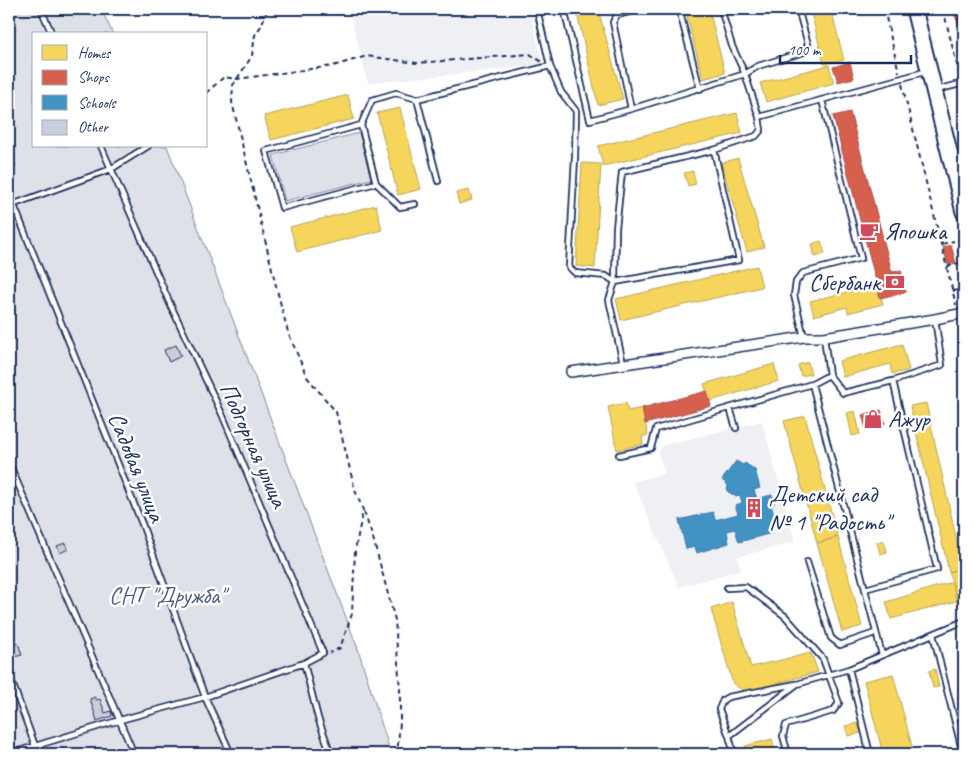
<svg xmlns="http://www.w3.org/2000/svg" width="973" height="763" font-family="Caveat,sans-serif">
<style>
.built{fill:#eff0f4}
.green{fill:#dee1e7;stroke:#7c88a2}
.homes{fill:#f6d55c;stroke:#b4a35d}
.shops{fill:#d6604d;stroke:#9e5152}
.schools{fill:#4393c3;stroke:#3775a5}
.building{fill:#caceda;stroke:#1b2f5e}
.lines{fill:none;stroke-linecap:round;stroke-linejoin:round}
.lane-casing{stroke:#1b2f5e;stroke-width:8}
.street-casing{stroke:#1b2f5e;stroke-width:12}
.primary-casing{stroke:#1b2f5e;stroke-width:19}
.path{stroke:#1b2f5e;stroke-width:2;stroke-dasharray:5 4;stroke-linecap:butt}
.lane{stroke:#fff;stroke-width:4.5}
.street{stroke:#fff;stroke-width:9}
.primary{stroke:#fff;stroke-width:15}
.labels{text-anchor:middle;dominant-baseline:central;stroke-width:5;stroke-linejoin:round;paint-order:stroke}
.poi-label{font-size:24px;fill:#1b2f5e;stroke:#fff;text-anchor:start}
.street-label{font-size:24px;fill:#1b2f5e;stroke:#fff}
.park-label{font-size:24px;fill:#4c5c80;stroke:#fff}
</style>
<rect width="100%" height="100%" fill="#fff"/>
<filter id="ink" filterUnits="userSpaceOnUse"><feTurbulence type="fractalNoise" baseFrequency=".02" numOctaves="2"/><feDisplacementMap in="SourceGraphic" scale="10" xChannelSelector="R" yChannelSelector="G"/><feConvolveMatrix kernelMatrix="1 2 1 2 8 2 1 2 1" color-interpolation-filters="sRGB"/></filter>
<g filter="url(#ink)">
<!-- built -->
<path class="built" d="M349 9H529L543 65 368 83Z
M762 421 795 542 737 557 741 570 679 587 633 482 665 473 658 452 664 445Z"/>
<!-- green -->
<path class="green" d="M9 9H101L113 34H34V146H167L358 649 391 754H9Z
M359 133 371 179 285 201 273 155Z"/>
<!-- homes -->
<path class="homes" d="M576 9H598L623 99 598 105Z
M685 9H709L725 73 703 79Z
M810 9H831L844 60 824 64Z
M829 65 834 83 766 102 760 83Z
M348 95 354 119 271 140 264 116Z
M400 108 421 189 398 195 377 113Z
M737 113 742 133 603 166 598 146Z
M738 158 764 247 747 252 721 163Z
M582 163 601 164 595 268 576 266Z
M693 171 696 184 688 186 684 173Z
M469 190 472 200 459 204 456 193Z
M376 205 382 230 297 252 290 227Z
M821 241 825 254 815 257 812 244Z
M757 266 762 287 621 320 616 299Z
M877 285 883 304 848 313 847 307 814 316 810 301Z
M902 344 909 370 892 374 890 364 843 377 839 361Z
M808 362 811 374 801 376 798 365Z
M774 364 779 381 710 401 704 384Z
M626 403 628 411 642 408 648 435 642 437 643 444 617 450 608 407Z
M926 403 963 568 949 572 910 406Z
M855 411 860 434 852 436 847 413Z
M805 416 838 537 817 543 784 421Z
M838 537 862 626 842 632 817 543Z
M884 541 887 552 880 554 877 542Z
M963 568 964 605 959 607 949 572Z
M952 582 957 601 891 619 886 602Z
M732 602 751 667 811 653 818 672 746 692 733 684 711 609Z
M935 669 939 687 933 688 929 671Z
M893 674 914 754H883L864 681Z
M858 723 861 733 848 736 845 726Z
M772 739 776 754H748L745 746Z"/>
<!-- shops -->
<path class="shops" d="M952 9H964V41H963L962 32Z
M850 62 854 78 838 82 833 67Z
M850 112 894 280 877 285 833 116Z
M951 245 956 263 948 265 943 247Z
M901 270 906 292 880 298 877 285 894 280 892 272Z
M707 391 711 406 645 424 642 408Z
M881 410 885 424 866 429 862 415Z"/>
<!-- schools -->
<path class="schools" d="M736 461 743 465 745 463 755 470 760 488 754 490 757 499 771 495 774 497V504L771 505 777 525 770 528 772 533 739 542 735 529 727 531 729 543 697 553 695 547 686 549 679 520 713 512 715 520 738 514 735 505 742 503 740 495 735 496 727 491 728 485 722 480Z"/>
<!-- building -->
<path class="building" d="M14 160 16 167 10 169 9 162Z
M176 345 181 356 169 362 164 350Z
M65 543 68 549 60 553 57 546Z
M18 643 22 655 10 658 9 646Z
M95 697 96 700 100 699 105 713 111 711 112 716 97 721 90 699Z"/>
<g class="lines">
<!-- lane casing -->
<g class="lane-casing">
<path id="lane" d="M41 9 52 34
M564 9 590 120 631 109
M641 9 617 15 613 22 631 109 745 74 732 46 721 9
M679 9 700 89
M798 9 808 44 804 52 758 66 745 74 759 117 928 71
M550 66 561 92 576 111 575 158 569 267 575 273 606 276 615 282 609 300 623 363
M936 90 964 83
M417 99 438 181
M361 125 266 151 282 208 376 183 361 125 372 100 396 93 417 99 550 66 537 9
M101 146 171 306 222 414 323 653 304 663 318 718 331 754
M714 150 739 260 615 282 616 228 622 172 714 150 756 136 761 130 759 117
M376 183 400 207 415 204
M9 193 142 524 205 697 231 754
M9 206 111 169 148 146
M804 337 794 295 796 282 803 273 861 258 822 100
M824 337 829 375 843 393 893 381 942 365 935 319
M812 384 882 655
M730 408 736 428
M619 455 651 448 656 429 812 384 829 375
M9 463 134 754
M807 562 831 638 840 645 875 633
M727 588 746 587 785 616 823 659 839 703 833 711 786 725 783 736 788 754
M865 589 937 569 893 381
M933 634 963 754
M849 669 870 754
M9 674 38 754
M729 736 719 709 723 700 728 697 796 684
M9 754 120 720 205 697 304 663
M734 754 729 736 797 684 849 669 964 621"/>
</g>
<!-- street casing -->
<g class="street-casing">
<path id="street" d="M571 372 804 337H824L935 319 964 313"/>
</g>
<!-- primary casing -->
<g class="primary-casing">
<path id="primary" d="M914 9 964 212"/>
</g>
<!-- path -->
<path class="path" d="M265 9 266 13 261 26 255 35 252 56 233 85 232 102 277 290 288 332 307 377 336 412 355 490 363 510 355 551 352 614 340 648 330 653
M884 9 899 72
M943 9 960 77
M902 84 956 305
M206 93 224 77 237 79 333 66 367 56 417 63 530 54 542 62
M942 244 954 241
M957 252 964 250
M947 267 959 263
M953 291 964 289
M960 322 964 338
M364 512 373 538 395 620 400 690V723L397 754"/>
<!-- lane -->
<use href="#lane" class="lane"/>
<!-- street -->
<use href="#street" class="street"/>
<!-- primary -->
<use href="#primary" class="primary"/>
</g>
</g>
<!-- icons -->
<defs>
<g id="cafe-bare" transform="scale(1.5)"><path d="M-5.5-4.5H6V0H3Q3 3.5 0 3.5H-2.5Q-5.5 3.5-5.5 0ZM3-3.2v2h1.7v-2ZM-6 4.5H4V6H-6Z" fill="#d1495b" stroke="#fff" stroke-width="2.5" paint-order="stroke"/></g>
<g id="bank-bare" transform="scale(1.5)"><path d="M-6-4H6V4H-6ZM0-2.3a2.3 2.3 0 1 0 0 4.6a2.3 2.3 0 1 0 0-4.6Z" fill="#d1495b" stroke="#fff" stroke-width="2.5" paint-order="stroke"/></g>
<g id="shop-bare" transform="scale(1.5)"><path d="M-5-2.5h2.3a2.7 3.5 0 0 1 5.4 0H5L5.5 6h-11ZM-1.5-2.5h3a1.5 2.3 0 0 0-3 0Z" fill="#d1495b" stroke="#fff" stroke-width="2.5" paint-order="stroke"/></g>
<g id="building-bare" transform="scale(1.5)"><path d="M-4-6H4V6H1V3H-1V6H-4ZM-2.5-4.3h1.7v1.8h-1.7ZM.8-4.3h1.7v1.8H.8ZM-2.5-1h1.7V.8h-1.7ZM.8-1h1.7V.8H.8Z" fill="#d1495b" stroke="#fff" stroke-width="2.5" paint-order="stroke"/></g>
</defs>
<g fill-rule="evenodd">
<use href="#cafe-bare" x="869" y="231"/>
<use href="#bank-bare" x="895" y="282"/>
<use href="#shop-bare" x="873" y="419"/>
<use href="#building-bare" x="754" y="508"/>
</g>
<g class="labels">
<!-- poi labels -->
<g class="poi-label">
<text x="884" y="231">Япошка</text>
<text x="880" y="282" text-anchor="end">Сбербанк</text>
<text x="888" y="419">Ажур</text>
<text x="769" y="494">Детский сад<tspan x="769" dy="28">№ 1 "Радость"</tspan></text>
</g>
<!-- street labels -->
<g class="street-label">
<text transform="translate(254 445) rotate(66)">Подгорная улица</text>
<text transform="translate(137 467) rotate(68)">Садовая улица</text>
</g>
<!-- park labels -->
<g class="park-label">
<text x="167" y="595">СНТ "Дружба"</text>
</g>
</g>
<!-- margin -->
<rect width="973" height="763" fill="none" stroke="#fff" stroke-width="30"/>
<rect x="15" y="15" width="943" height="733" fill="none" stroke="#1b2f5e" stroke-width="2" filter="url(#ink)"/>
<!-- legend -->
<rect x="32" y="32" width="175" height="115" fill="#ffffff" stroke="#a4acbf"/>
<rect x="42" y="45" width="25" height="15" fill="#f6d55c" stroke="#a4acbf"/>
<text x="78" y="58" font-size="15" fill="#1b2f5e">Homes</text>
<rect x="42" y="70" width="25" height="15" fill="#d6604d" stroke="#a4acbf"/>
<text x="78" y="82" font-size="15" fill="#1b2f5e">Shops</text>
<rect x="42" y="95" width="25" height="15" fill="#4393c3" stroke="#a4acbf"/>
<text x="78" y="108" font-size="15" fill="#1b2f5e">Schools</text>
<rect x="42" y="120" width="25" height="15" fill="#caceda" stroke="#a4acbf"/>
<text x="78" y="132" font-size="15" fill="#1b2f5e">Other</text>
<!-- scale -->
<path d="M780 55v8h131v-8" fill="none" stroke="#1b2f5e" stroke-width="2.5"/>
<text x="788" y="55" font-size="15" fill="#1b2f5e" stroke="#ffffff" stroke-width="4" paint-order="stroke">100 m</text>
</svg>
